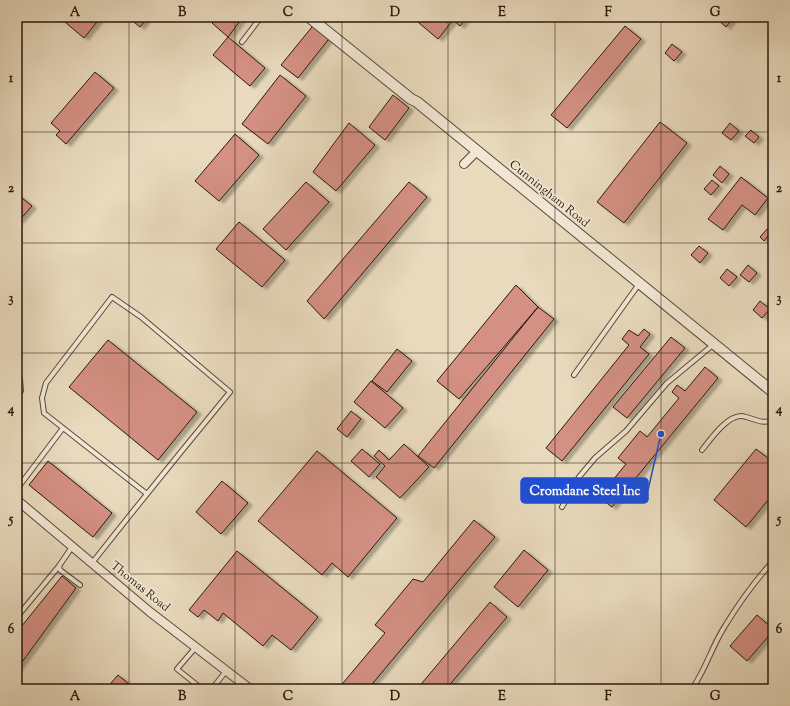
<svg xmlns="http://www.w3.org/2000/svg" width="790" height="706" font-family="'Sorts Mill Goudy',serif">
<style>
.building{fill:#d49083;stroke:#29190e;filter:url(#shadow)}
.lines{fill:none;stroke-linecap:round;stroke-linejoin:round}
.service-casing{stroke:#59493a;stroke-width:6}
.minor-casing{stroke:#59493a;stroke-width:10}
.tertiary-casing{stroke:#59493a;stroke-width:12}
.service{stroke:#f1e7d4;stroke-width:4}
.minor{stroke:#f1e7d4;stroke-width:8}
.tertiary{stroke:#f1e7d4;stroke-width:10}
.grid{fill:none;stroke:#29190e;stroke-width:1;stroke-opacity:0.55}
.labels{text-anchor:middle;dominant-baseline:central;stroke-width:3.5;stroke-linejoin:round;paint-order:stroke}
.street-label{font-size:12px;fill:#29190e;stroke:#f1e7d4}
.leader{fill:none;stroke:#1d4ed8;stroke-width:1.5}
.callout-dot{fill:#1d4ed8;stroke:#f1e7d4;stroke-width:1.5}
.callout{fill:#1d4ed8;stroke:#1d4ed8;stroke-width:1.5}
.callout-label{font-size:13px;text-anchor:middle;font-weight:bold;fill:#fff}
.neatline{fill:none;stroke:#29190e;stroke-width:1.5}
.grid-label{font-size:13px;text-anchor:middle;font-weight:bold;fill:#29190e}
</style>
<defs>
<filter id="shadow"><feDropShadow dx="4.5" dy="2.5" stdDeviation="1" flood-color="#0004"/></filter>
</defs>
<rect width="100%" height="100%" fill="#e9dabd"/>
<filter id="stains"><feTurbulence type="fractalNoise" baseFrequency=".005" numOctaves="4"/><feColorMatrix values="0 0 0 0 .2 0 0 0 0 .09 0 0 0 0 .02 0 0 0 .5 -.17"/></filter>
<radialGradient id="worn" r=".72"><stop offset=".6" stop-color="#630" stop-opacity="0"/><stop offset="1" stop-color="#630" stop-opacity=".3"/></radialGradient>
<!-- building -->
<path class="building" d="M59 17H101L84 38Z
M128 17H148L140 27Z
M217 17H243L228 37 212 23Z
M412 17H467L460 26 453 20 438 39Z
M719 17H733V18L726 27 717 19Z
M316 22 332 35 298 78 281 65Z
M625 26 641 39 567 128 551 115Z
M228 37 265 68 250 86 213 55Z
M672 44 682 52 674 61 665 53Z
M95 72 114 88 66 144 56 135 60 131 51 123Z
M280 75 306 96 268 144 242 124Z
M393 95 409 108 385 140 369 127Z
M660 122 687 143 624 223 597 202Z
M349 123 375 145 336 191 313 172Z
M730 123 739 131 731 140 722 133Z
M751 130 759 137 754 143 745 136Z
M235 134 259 155 219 201 195 181Z
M720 166 729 174 722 183 713 175Z
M741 177 768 198 755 215 742 205 723 230 708 219Z
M712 180 719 186 711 195 704 189Z
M306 182 329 202 286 250 263 229Z
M409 182 427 197 324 319 307 301Z
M17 194 32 206 17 223Z
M239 222 285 260 262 287 216 249Z
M768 228 772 231 764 241 760 237Z
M699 246 708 253 700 263 691 255Z
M748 265 757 273 749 282 740 275Z
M727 269 737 277 729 286 720 278Z
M516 285 538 307 459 399 437 381Z
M760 301 770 309 762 318 753 310Z
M538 307 554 319 434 468 418 456Z
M644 329 650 334 640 347 649 354 562 461 546 448 629 345 622 339 629 330 638 336Z
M671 337 685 348 627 418 613 407Z
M108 340 197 412 158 460 69 387Z
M397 349 412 361 387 392 372 381Z
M705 367 718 378 612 507 599 497 626 464 618 458 640 431 647 437 679 398 672 392 677 385 685 391Z
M371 381 403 408 385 428 354 402Z
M351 411 361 419 347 437 337 429Z
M404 444 429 467 400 498 376 477 385 466 374 456 379 450 389 460Z
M362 449 380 464 369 477 351 461Z
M756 449 773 462V494L746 527 714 500Z
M317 451 397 518 348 577 332 563 322 575 258 521Z
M48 461 112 513 93 537 29 485Z
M222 481 248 503 221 534 196 512Z
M474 520 495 537 368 689H338L385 633 375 625 413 579 423 582Z
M524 550 548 570 518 607 494 587Z
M237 551 318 617 291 650 272 635 263 646 223 613 218 621 204 610 198 617 189 610Z
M62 576 76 588 17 669V632Z
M490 602 507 617 446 689H417Z
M757 615 773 629V631L747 661 730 646Z
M118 675 135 689H106Z"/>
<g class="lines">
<!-- service casing -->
<g class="service-casing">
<path id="service" d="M242 42 261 17
M574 375 639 284
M17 376 20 379 21 391 17 396
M702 450C710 440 727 415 742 416 754 418 761 425 773 420
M17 489 63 428
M562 507 579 477 595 458 626 431 667 383 714 344
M72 547 59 566 60 570 80 585
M92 563C137 506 183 449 230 392L141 317 112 297 46 383 42 398 44 413 147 494
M17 617 59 566
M196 647 177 669 202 689
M212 689 226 671
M692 689C706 669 712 646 725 626 739 603 755 581 773 561"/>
</g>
<!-- minor casing -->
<g class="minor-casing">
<path id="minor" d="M464 164 476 152
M17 500 150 612 250 689"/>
</g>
<!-- tertiary casing -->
<g class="tertiary-casing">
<path id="tertiary" d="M309 17 411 99 417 102 773 392"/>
</g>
<!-- service -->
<use href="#service" class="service"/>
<!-- minor -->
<use href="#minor" class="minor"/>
<!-- tertiary -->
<use href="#tertiary" class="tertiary"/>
</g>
<!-- grid -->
<path class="grid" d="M129 17V689M235 17V689M342 17V689M448 17V689M555 17V689M661 17V689M17 132H773M17 243H773M17 353H773M17 463H773M17 574H773"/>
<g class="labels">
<!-- street labels -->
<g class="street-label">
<text transform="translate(549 194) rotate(39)">Cunningham Road</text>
<text transform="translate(140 587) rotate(39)">Thomas Road</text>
</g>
</g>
<!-- callouts -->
<path class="leader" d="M661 434L648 490"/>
<circle class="callout-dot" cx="661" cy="434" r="4"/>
<rect class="callout" x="521" y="478" width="127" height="25" rx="4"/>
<g class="callout-label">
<text x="585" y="495">Cromdane Steel Inc</text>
</g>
<!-- margin -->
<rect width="790" height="706" fill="none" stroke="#e9dabd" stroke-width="44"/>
<rect x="22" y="22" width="746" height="662" class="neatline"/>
<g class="grid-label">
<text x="75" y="16">A</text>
<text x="182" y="16">B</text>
<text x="288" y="16">C</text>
<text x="395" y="16">D</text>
<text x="502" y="16">E</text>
<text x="608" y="16">F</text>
<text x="715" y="16">G</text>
<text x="11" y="82">1</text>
<text x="779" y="82">1</text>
<text x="11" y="192">2</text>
<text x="779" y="192">2</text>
<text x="11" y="302">3</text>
<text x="779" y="302">3</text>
<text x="11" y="413">4</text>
<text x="779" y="413">4</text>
<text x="11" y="523">5</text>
<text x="779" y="523">5</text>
<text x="11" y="633">6</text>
<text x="779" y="633">6</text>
<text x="75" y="700">A</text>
<text x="182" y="700">B</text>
<text x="288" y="700">C</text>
<text x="395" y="700">D</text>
<text x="502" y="700">E</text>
<text x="608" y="700">F</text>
<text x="715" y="700">G</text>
</g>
<rect width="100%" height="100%" filter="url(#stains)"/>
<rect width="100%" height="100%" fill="url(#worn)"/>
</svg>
